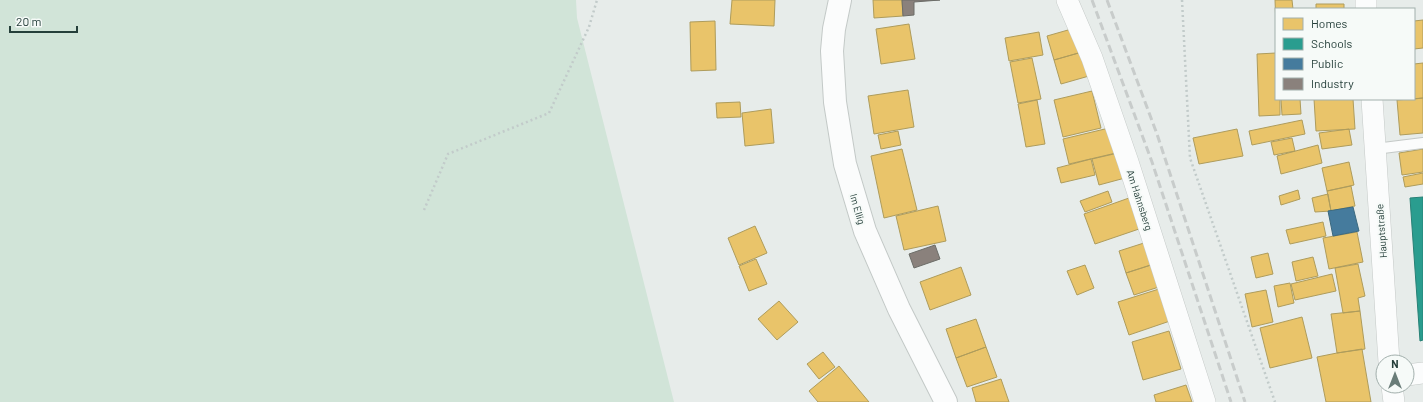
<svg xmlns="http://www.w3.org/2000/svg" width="1423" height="402" font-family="Barlow,sans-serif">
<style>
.green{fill:#d1e4d8}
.homes{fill:#e9c46a;stroke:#ae9c5c}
.schools{fill:#2a9d8f;stroke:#288176}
.public{fill:#457b9d;stroke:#3b697f}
.industry{fill:#8a817c;stroke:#6c6d68}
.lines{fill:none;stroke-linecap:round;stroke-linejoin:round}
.lane-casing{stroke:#c4c9c7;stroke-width:12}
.street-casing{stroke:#c4c9c7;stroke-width:22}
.secondary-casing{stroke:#c3c9c7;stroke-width:24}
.path{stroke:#c2cbca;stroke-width:2.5;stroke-dasharray:2 3;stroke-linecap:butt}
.lane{stroke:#fbfcfc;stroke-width:10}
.street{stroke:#fbfcfc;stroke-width:21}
.secondary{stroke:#fbfcfc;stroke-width:22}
.rail{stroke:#c8cccb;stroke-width:3;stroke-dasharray:8 4;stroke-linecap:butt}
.labels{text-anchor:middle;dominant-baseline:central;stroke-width:4;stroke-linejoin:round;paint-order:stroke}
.street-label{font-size:10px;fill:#253f3a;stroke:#f6faf8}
</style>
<rect width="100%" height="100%" fill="#e7ecea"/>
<!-- green -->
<path class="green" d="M0 0H576L577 18 674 402H0Z"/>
<!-- homes -->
<path class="homes" d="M732 0H775L774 26 730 24Z
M873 0H902L903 16 874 18Z
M1275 0H1292L1293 9H1276V27Z
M1316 4H1344V9H1316Z
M1423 20V48L1414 49V21Z
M715 21 716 70 691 71 690 22Z
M909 24 915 59 881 64 876 29Z
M1075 28 1082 52 1054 60 1047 36Z
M1039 32 1043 55 1009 61 1005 38Z
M1082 52 1089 76 1061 84 1054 60Z
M1276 53V99H1280V115L1259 116 1257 54Z
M1032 58 1041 99 1018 103 1010 62Z
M1423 63V98L1414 99V64Z
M908 90 914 127 874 134 868 96Z
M1092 91 1101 128 1063 137 1054 100Z
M1423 98V133L1400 135 1397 100Z
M1281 99H1300L1301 114 1282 115Z
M1314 99H1353L1355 129 1316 131Z
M1037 100 1045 144 1026 147 1018 104Z
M740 102 741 117 717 118 716 103Z
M771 109 774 143 745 146 742 113Z
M1302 120 1305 134 1252 145 1249 131Z
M1109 128 1116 153 1069 164 1063 139Z
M1237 129 1243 156 1199 164 1193 138Z
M1349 129 1352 145 1322 149 1319 133Z
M898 131 901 145 881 149 878 135Z
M1292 138 1295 151 1274 155 1271 142Z
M1318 145 1322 163 1281 174 1277 156Z
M902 149 917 210 884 218 871 156Z
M1423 149V172L1402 175 1399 153Z
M1118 153 1125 178 1099 185 1092 159Z
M1091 159 1095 175 1061 183 1057 168Z
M1349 162 1354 185 1327 191 1322 168Z
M1423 173V184L1405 187 1403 177Z
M1351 186 1355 206 1331 211 1327 191Z
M1298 190 1300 199 1281 205 1279 196Z
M1108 191 1112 202 1085 212 1080 201Z
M1328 194 1331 211 1315 212 1312 198Z
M1129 198 1139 229 1095 244 1084 214Z
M938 206 946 241 904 250 896 216Z
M1323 222 1326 236 1290 244 1286 230Z
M755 226 767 253 739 265 728 238Z
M1357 232 1363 262 1329 269 1323 238Z
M1147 242 1154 264 1126 273 1119 251Z
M1268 253 1273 274 1256 278 1251 257Z
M1313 257 1318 276 1296 281 1292 262Z
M756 259 767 284 749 291 739 266Z
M1154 264 1162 286 1134 295 1126 273Z
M1358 264 1365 296 1358 298 1360 311 1343 313 1335 268Z
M1085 265 1094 288 1077 295 1067 271Z
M961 267 971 295 930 310 920 282Z
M1332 274 1336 291 1295 300 1291 284Z
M1290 283 1294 303 1278 307 1274 286Z
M1159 289 1170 321 1129 335 1118 302Z
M1266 290 1273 322 1252 327 1245 294Z
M779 301 798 322 777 340 758 319Z
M1360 311 1365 349 1337 353 1331 314Z
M1302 317 1312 358 1270 368 1260 328Z
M976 319 986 347 956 358 946 329Z
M1169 331 1181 369 1143 380 1132 342Z
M986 347 997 377 967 387 956 358Z
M1362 349 1371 402H1326L1317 357 1337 353Z
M823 352 835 367 819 379 807 364Z
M839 366 869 402H818L809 391Z
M1001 379 1009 402H976L972 388Z
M1186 385 1192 402H1156L1154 395Z"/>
<!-- schools -->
<path class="schools" d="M1423 197V340L1420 341 1410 198Z"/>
<!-- public -->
<path class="public" d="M1353 207 1359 231 1333 236 1328 211Z"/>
<!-- industry -->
<path class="industry" d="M902 0H940L914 2V15L903 16Z
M935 245 940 259 914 268 909 254Z"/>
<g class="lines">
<!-- lane casing -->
<g class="lane-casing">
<path id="lane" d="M1375 149 1423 143"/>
</g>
<!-- street casing -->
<g class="street-casing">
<path id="street" d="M1067 0 1092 58 1128 162 1205 402
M1366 0V9
M1372 99 1389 362
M1407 375 1423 373
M1392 386 1394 402"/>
</g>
<!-- secondary casing -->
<g class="secondary-casing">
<path id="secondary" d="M840 0 834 29 832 51 835 102 845 164 865 231 899 309 946 402"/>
</g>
<!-- path -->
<path class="path" d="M1182 0 1190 158 1275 402
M424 210 448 154 549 113 589 27 597 0"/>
<!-- lane -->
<use href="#lane" class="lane"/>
<!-- street -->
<use href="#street" class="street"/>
<!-- secondary -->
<use href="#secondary" class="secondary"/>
<!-- rail -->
<path class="rail" d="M1092 0 1152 162 1231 402
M1107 0 1157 134 1245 402"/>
</g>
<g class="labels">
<!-- street labels -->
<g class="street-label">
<text transform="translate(1140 200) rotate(72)">Am Hahnsberg</text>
<text transform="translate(858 209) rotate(74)">Im Ellig</text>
<text transform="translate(1381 231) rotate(-94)">Hauptstraße</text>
</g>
</g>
<!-- legend -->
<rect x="1275" y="8" width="140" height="92" fill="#f6faf8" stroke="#a2afac"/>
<rect x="1283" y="18" width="20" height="12" fill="#e9c46a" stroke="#a2afac"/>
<text x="1311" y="28" font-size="12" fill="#253f3a">Homes</text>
<rect x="1283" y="38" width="20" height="12" fill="#2a9d8f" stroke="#a2afac"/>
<text x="1311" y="48" font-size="12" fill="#253f3a">Schools</text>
<rect x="1283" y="58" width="20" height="12" fill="#457b9d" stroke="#a2afac"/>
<text x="1311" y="68" font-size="12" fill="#253f3a">Public</text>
<rect x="1283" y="78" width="20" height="12" fill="#8a817c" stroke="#a2afac"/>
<text x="1311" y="88" font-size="12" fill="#253f3a">Industry</text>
<!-- north arrow -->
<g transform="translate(1395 374)"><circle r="19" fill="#f6faf8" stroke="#a2afac"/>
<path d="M0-3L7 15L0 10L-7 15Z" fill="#697c78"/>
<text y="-6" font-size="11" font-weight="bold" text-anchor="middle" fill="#253f3a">N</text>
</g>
<!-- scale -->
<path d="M10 26v6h67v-6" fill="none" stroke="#253f3a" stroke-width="2"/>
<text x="16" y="26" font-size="12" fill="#253f3a" stroke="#f6faf8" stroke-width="3" paint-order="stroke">20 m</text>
</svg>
